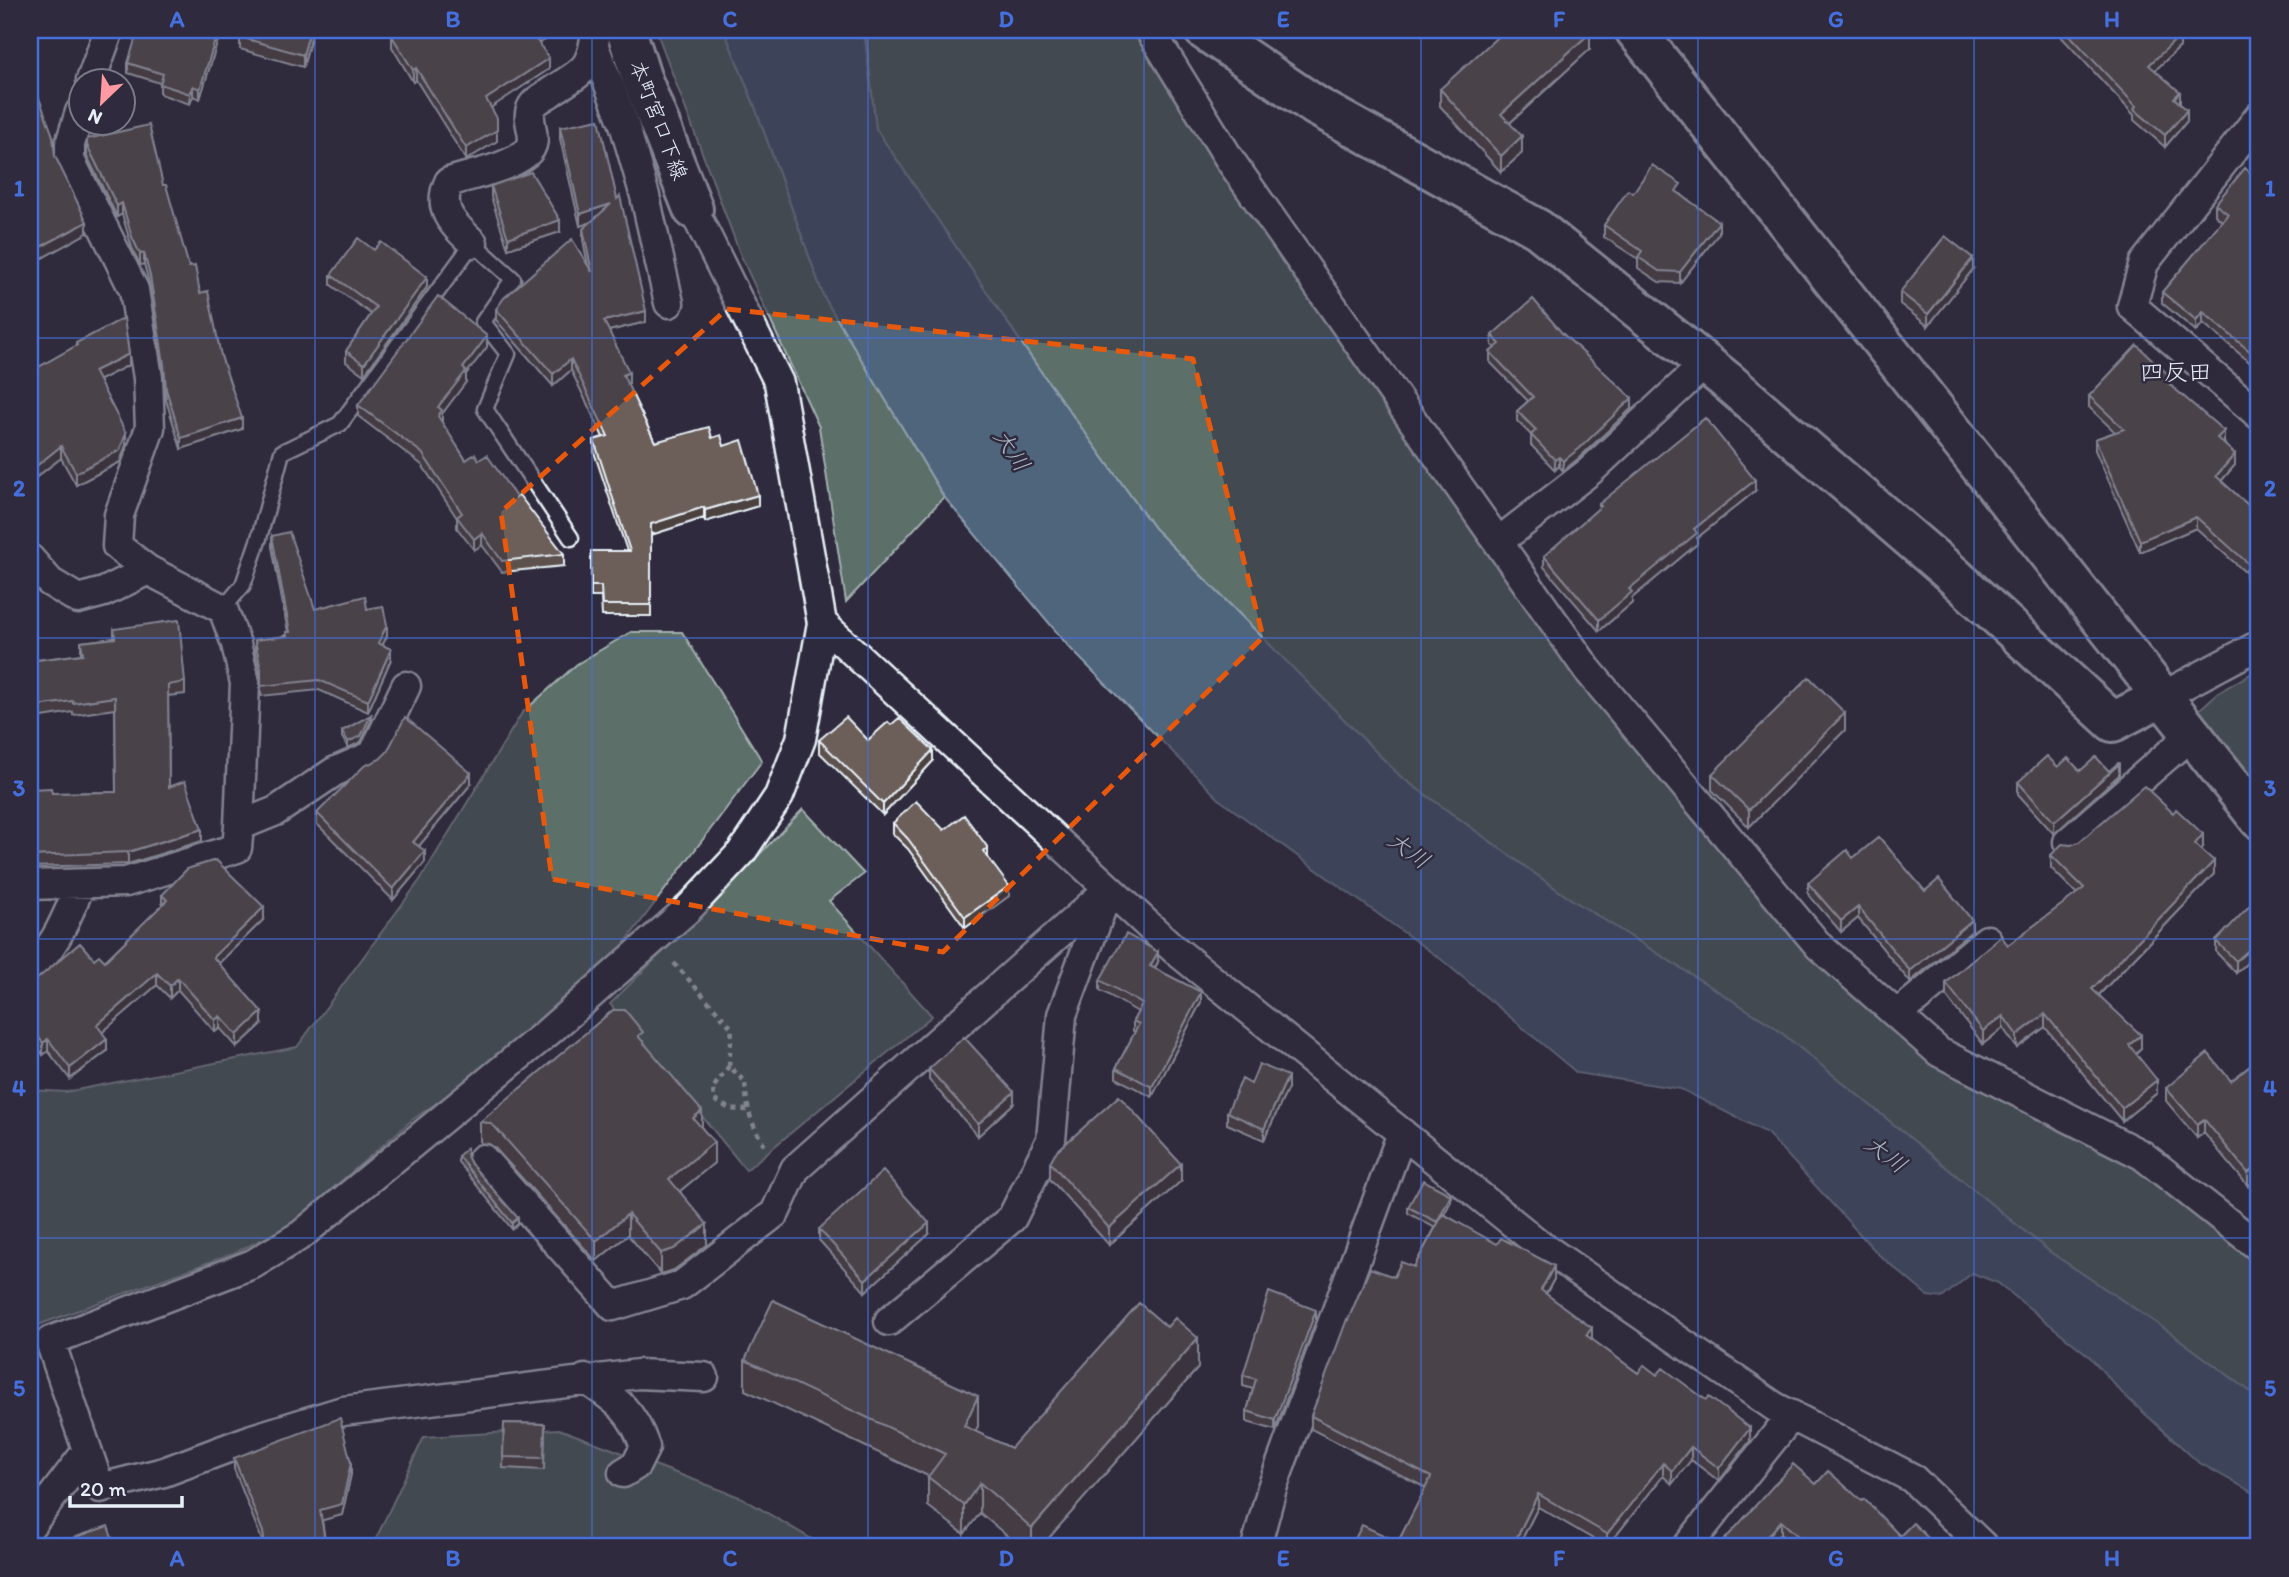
<svg xmlns="http://www.w3.org/2000/svg" width="2289" height="1577" font-family="Itim,'Klee One',sans-serif">
<style>
.green{fill:#5b6f69;stroke:#a2b0b0;stroke-width:2}
.water{fill:#50657b;stroke:#8d9dad;stroke-width:2}
.lines{fill:none;stroke-linecap:round;stroke-linejoin:round}
.lane-casing{stroke:#e8f1f8;stroke-width:19}
.street-casing{stroke:#e8f1f8;stroke-width:33}
.secondary-casing{stroke:#e8f1f8;stroke-width:44}
.path{stroke:#e8f1f8;stroke-width:4.5;stroke-dasharray:5 5;stroke-linecap:butt}
.lane{stroke:#2f2a3d;stroke-width:14}
.street{stroke:#2f2a3d;stroke-width:28}
.secondary{stroke:#2f2a3d;stroke-width:38}
.wall{fill:#5d514d;stroke:#e8f1f8;stroke-width:2}
.shaded-wall{fill:#4c423f;stroke:#e8f1f8;stroke-width:2}
.building{fill:#6c5e5a;stroke:#e8f1f8;stroke-width:2}
.marked{fill:none;stroke:#e8590c;stroke-width:5;stroke-dasharray:14 9;stroke-linejoin:round}
.grid{fill:none;stroke:#466fde;stroke-width:2;stroke-opacity:0.55}
.labels{text-anchor:middle;dominant-baseline:central;stroke-width:5;stroke-linejoin:round;paint-order:stroke}
.street-label{font-size:21px;fill:#e8f1f8;stroke:#2f2a3d}
.water-label{font-size:23px;font-style:italic;fill:#abb9c6;stroke:#2f2a3d}
.quarter-label{font-size:24px;fill:#e8f1f8;stroke:#2f2a3d}
.neatline{fill:none;stroke:#466fde;stroke-width:2.5}
.grid-label{font-size:23px;text-anchor:middle;font-weight:bold;fill:#466fde}
</style>
<rect width="100%" height="100%" fill="#2f2a3d"/>
<filter id="ink" filterUnits="userSpaceOnUse"><feTurbulence type="fractalNoise" baseFrequency=".0143" numOctaves="2"/><feDisplacementMap in="SourceGraphic" scale="14" xChannelSelector="R" yChannelSelector="G"/><feConvolveMatrix kernelMatrix="1 2 1 2 8 2 1 2 1" color-interpolation-filters="sRGB"/></filter>
<g filter="url(#ink)">
<!-- green -->
<path class="green" d="M656 30H724L754 104 824 297 944 497 846 602 819 427 741 256Z
M865 30H1131L1579 658 1819 946 1939 1052 2155 1165 2259 1247V1398L2168 1331 2050 1252 1773 1026 1566 896 1401 777 1154 528 1039 369 876 129Z
M631 632H682L762 761 578 1005 412 1120 288 1227 234 1253 30 1328V1090L66 1092 297 1047 420 880 522 713 577 664Z
M2259 669V812L2171 735 2219 692Z
M803 809 864 874 829 901 932 1016 746 1170 610 1004 733 882Z
M559 1429 742 1498 825 1547H372L424 1437Z"/>
<!-- water -->
<path class="water" d="M724 30H864L876 129 1039 369 1154 528 1401 777 1566 896 1773 1026 2050 1252 2168 1331 2259 1398V1496L2198 1462 2123 1394 2089 1356 1998 1283 1972 1273 1942 1298 1928 1296 1878 1254 1767 1133 1681 1089 1577 1073 1442 960 1221 801 1069 647 944 497 824 297 754 104Z"/>
<g class="lines">
<!-- lane casing -->
<g class="lane-casing">
<path id="lane" d="M223 609 243 585 259 538 282 452 340 424 473 243 513 279 483 322 508 354 485 409 571 538"/>
</g>
<!-- street casing -->
<g class="street-casing">
<path id="street" d="M1150 30 1230 160 1587 669 1819 946 1939 1052 2142 1155 2259 1247
M594 46 624 124 645 196 669 303
M91 80 109 30
M2259 117 2144 263 2132 306 2259 415
M693 209 779 383 822 623 1174 949 1539 1244 1775 1407 1912 1478 1984 1547
M473 243C454 225 436 210 449 182 473 174 505 169 525 154 544 140 521 119 534 104 538 99 547 95 552 91 584 70 592 70 596 30
M1498 542 1590 471 1706 363
M30 559 50 582 78 599 104 592 148 570
M2163 696 2259 645
M239 826 276 811 334 772 373 755 406 686
M2068 842 2192 734
M30 885 126 882 237 848 239 826 245 683 236 644 223 609 148 570 117 546 119 515 150 428 148 378 134 290 70 160V144L80 112
M30 967C57 948 68 912 81 884
M1897 1015 1987 940
M483 1159 613 1306 682 1285 775 1213 795 1169 1109 889
M889 1321 1012 1218 1051 1140 1062 1015 1108 891
M704 1377 638 1374 343 1411 252 1439 164 1472 100 1488 50 1341 253 1264 301 1235 548 1032 689 908 741 853 779 796 801 739 822 623
M585 1379C617 1400 633 1411 645 1447L636 1465 623 1473
M30 1526 87 1451
M1256 1547 1272 1488 1402 1133
M1687 1547 1792 1415"/>
</g>
<!-- secondary casing -->
<g class="secondary-casing">
<path id="secondary" d="M626 30 641 77 693 209
M1204 30 1316 106 1538 229 1726 380 1953 575 2113 722 2163 696
M1635 30 2259 819"/>
</g>
<!-- path -->
<path class="path" d="M674 963 732 1028 729 1066 745 1082C747 1110 750 1122 765 1146
M729 1066 713 1088 714 1100 730 1109 747 1110"/>
<!-- lane -->
<use href="#lane" class="lane"/>
<!-- street -->
<use href="#street" class="street"/>
<!-- secondary -->
<use href="#secondary" class="secondary"/>
</g>
<!-- wall -->
<path class="wall" d="M221 30 200 99 193 96 190 104 160 94V83L128 73V63Z
M312 30V34L303 67 240 49V37Z
M565 30 539 43 549 69 491 107 497 141 466 160 416 80 413 82 392 47V36Z
M2055 30H2192L2180 40V47L2155 70 2180 104 2187 121 2165 147 2134 120V115Z
M1590 49 1510 123 1522 153 1501 172 1440 106V89Z
M30 96 87 233 33 263 30 256Z
M560 127 617 199 646 322 609 331 629 383 627 384 655 442 712 438 724 446 758 506 705 522 704 518 651 535V616H602L601 597H591V551H627L594 452V440L603 437 571 370 553 386 496 320V309L588 266 583 240V229L590 222 580 226 560 139Z
M87 139 163 185 189 267 200 293 221 356 242 429 181 449 166 400 164 375 150 287 144 264 140 265 132 248 122 214 117 217 87 156Z
M2259 180V370L2203 323 2196 331 2162 303V292L2222 221 2215 215V204Z
M491 186 560 232 508 249 491 197Z
M1633 193 1681 194 1719 233 1680 283 1659 282 1638 268V259L1604 237V225Z
M374 250 427 287 364 375 346 362V351L371 314 331 285V275Z
M1973 269 1928 326 1900 304V292Z
M1562 333 1632 408 1579 458 1563 471 1559 466 1555 470 1531 445V435L1517 421V411L1528 401 1490 362V352L1495 348 1492 345V335Z
M76 343 129 365 99 380 126 445 120 462 76 485 61 458 30 482V372L76 346Z
M487 347 466 374V382L442 414 441 422 466 460H479L516 497 564 554V566L502 572 482 545 474 550 457 528V518L422 465 358 416V405Z
M2172 387 2224 442 2235 465 2221 481 2259 515V591L2246 581V573L2196 528 2140 552 2095 450V439L2115 432 2089 407V396Z
M1755 491 1697 538V544L1632 598V603L1599 631 1544 567V556L1599 508V504Z
M272 536 315 609H367L387 636 382 645 391 659 368 712 319 690 261 696V679L255 651V640L286 636V632H288L272 547Z
M114 629 185 682V694L168 696 169 787 202 841 128 864 30 867V785V789L52 793 116 792 115 709 73 715V712L30 719V661L81 654V642L114 638Z
M371 721 361 742 348 748 342 737V731Z
M891 725 933 761 883 815 819 752V740H868Z
M1845 730 1749 827 1712 790V774Z
M2058 767 2080 771H2109L2119 775 2054 834 2018 794V782Z
M471 784 419 846 425 862 393 900 317 824V813Z
M893 823 944 830 988 857 1009 896 965 928 908 849 893 834Z
M2071 845 2203 847 2201 850 2214 874 2099 995 2141 1048 2136 1053 2157 1093 2122 1121 2045 1027 2017 1048 2003 1028 1983 1044 1946 996V983L2008 945 2077 894 2051 868V855Z
M1853 858 1925 891 1972 931 1910 982 1858 918 1841 932 1808 894V883Z
M162 895 264 919 218 964 262 1024 237 1047 220 1028 215 1032 178 990 170 998 157 985 102 1032 107 1051 70 1079 48 1051 43 1055 30 1038V982L31 984 94 959 105 961 162 906Z
M2259 909V952L2236 973 2216 952V941Z
M1158 962 1155 968 1201 1002 1152 1097 1116 1078V1068L1135 1032 1133 1031V1021L1138 1012 1100 990V980Z
M643 1041 702 1128 714 1163 680 1191 707 1245 674 1270 661 1274 628 1235 596 1261 495 1148 489 1144 480 1143V1122Z
M2259 1059 2248 1186 2204 1133 2197 1138 2166 1101V1088L2231 1081Z
M929 1069 1014 1103 978 1136 929 1080Z
M1251 1084 1288 1088 1264 1140 1227 1124V1112Z
M458 1156 467 1157 471 1164 518 1224 512 1229 458 1162Z
M1050 1162 1181 1181 1109 1245 1050 1179Z
M1451 1201 1444 1214 1554 1279 1546 1294 1592 1340 1638 1373 1750 1441 1719 1481 1691 1460 1672 1484 1663 1476 1607 1547 1538 1507 1518 1547H1351L1398 1542 1426 1488 1311 1429V1416L1348 1320 1414 1267 1435 1228 1408 1213V1207Z
M819 1229 929 1234 865 1292 819 1240Z
M1316 1320 1275 1430 1247 1422V1411L1253 1389 1243 1386V1375Z
M745 1360 978 1426 975 1432 1011 1448 1198 1368 1041 1547H1020L980 1513 964 1534 928 1506V1476L745 1390Z
M504 1423 545 1424 544 1470 503 1468Z
M234 1458 351 1474 342 1515 322 1520 326 1547H263V1543L234 1469Z
M1816 1484 1900 1536 1937 1547H1796L1781 1534 1718 1547Z"/>
<!-- shaded-wall -->
<path class="shaded-wall" d="M218 30H221L200 99V89Z
M310 30H312V34L303 67V55Z
M543 30H565L533 46V35Z
M2179 30H2192L2180 40V47L2149 76V65Z
M1590 33V49L1501 131V114Z
M549 58V69L486 111V99Z
M416 68V80L413 82V70Z
M193 86V96L190 104V94Z
M2180 92V103L2174 98Z
M2187 110V121L2165 147V135Z
M497 130V141L466 160V148Z
M1522 136V153L1501 172V156Z
M122 203V214L117 217V206Z
M611 204V215L580 226V214Z
M560 220V232L508 249V238Z
M87 222V233L33 263V251Z
M1719 222V233L1680 283V272Z
M144 253V264L140 265V254Z
M1973 258V269L1928 326V314Z
M427 277V287L364 375V364Z
M646 311V322L604 332V321Z
M2203 312V323L2196 331V320Z
M487 336V347L466 374V382L442 414V421L438 427V407L463 368Z
M129 354V365L94 383V371Z
M571 359V370L553 386V374Z
M629 372V383L623 386V375Z
M1632 398V408L1579 458 1563 471V461Z
M242 418V429L181 449V438Z
M2224 431V442L2217 449V438Z
M126 433V445L120 462 76 485V473Z
M61 446V458L30 482V471Z
M2235 454V465L2216 487V476Z
M1559 457V466L1555 470V460Z
M1755 480V491L1697 538V544L1632 598V603L1599 631V620L1629 589 1694 529Z
M758 495V506L705 522V510Z
M704 507V518L651 535V524Z
M2196 517V528L2140 552V541Z
M482 533V545L474 550V539Z
M387 625V636L378 654V643Z
M391 649V659L368 712V701Z
M1845 713V730L1749 827V810Z
M371 715V721L361 742 348 748V742Z
M933 750V761L883 815V804Z
M2119 764V775L2054 834V822Z
M471 773V784L413 853V842Z
M202 829V841L128 864V852Z
M2203 834V847L2195 857V844Z
M988 848V858L983 851Z
M425 851V862L393 900V889Z
M2214 861V874L2092 1002V989Z
M1009 886V896L965 928V917Z
M264 907V919L213 969V957Z
M1858 907V918L1841 932V921Z
M1972 920V931L1910 982V971Z
M2259 941V952L2236 973V961Z
M1158 952V962L1150 976V966Z
M157 973V985L97 1037V1025Z
M178 978V990L170 998V986Z
M1201 992V1002L1152 1097V1087Z
M262 1012V1024L237 1047V1035Z
M2045 1014V1027L2017 1048V1035Z
M220 1016V1028L215 1032V1020Z
M2003 1016V1028L1983 1044V1031Z
M2141 1035V1048L2129 1058V1045Z
M48 1039V1051L43 1055V1043Z
M107 1039V1051L70 1079V1068Z
M1288 1076V1088L1264 1140V1129Z
M2157 1080V1093L2122 1121V1108Z
M1014 1092V1103L978 1136V1124Z
M702 1111V1132L693 1118Z
M2204 1119V1133L2197 1138V1124Z
M714 1142V1163L669 1200V1179Z
M1181 1164V1181L1109 1245V1228Z
M2259 1164V1177L2248 1186V1173Z
M1451 1195V1201L1437 1228V1222Z
M628 1214V1235L596 1261V1241Z
M518 1218V1224L512 1229V1223Z
M929 1223V1234L865 1292V1280Z
M707 1224V1245L674 1270 661 1274V1253Z
M1554 1266V1279L1541 1303V1290Z
M1316 1310V1320L1275 1430V1420Z
M1592 1328V1341L1586 1335Z
M1198 1338V1368L1041 1547H1032V1528Z
M978 1396V1426L964 1456V1426Z
M1750 1428V1441L1719 1481V1468Z
M1691 1447V1460L1672 1484V1471Z
M351 1463V1474L342 1515 320 1521V1510Z
M1663 1463V1476L1607 1547V1534Z
M980 1483V1513L964 1534V1505Z
M1538 1494V1507L1518 1547H1512Z
M1781 1521V1534L1770 1547H1759Z"/>
<!-- building -->
<path class="building" d="M138 30H218L200 89 193 86 190 94 160 84 163 74 128 63Z
M242 30H310L303 55 240 37Z
M401 30H543L533 35 549 58 486 99 497 118V130L466 148 416 68 413 70 392 36Z
M1505 30H1587L1590 33 1501 114 1522 136 1501 156 1440 89Z
M2065 30H2179L2177 32 2180 36 2149 65 2180 92 2174 98 2187 110 2165 135 2134 109 2136 106Z
M30 96 31 100 39 98 53 136 55 156 87 222 33 251 30 245Z
M599 119 617 199 620 196 646 311 604 321 629 372 623 375 655 442 709 427 712 438 721 435 724 446 742 440 758 495 705 510 704 507 651 524V605H602L601 586H591V551H630L594 440 608 436 571 359 553 374 496 309 504 298 572 239 592 272 583 229 611 204 580 214 560 127Z
M149 125 163 185H166L189 267 195 266 200 293 208 291 221 356 242 418 181 438 166 389 164 364 150 276 144 253 140 254 132 237 122 203 117 206 87 145V139Z
M1652 165 1681 184 1676 191 1719 222 1680 272 1659 271 1638 257 1642 251 1604 225 1628 190 1633 193Z
M2245 168 2259 180V359L2203 312 2196 320 2162 292 2228 214 2215 204Z
M531 172 560 220 508 238 491 186Z
M1945 236 1973 258 1928 314 1900 292Z
M358 238 374 250 381 242 427 277 364 364 346 351 376 307 331 275Z
M438 296 487 336 463 368 466 371 438 407 442 410 438 416 466 460 475 454 479 460 487 455 516 497 519 495 564 554 502 561 482 533 474 539 457 517 462 513 422 453 358 405Z
M1533 299 1562 333 1632 398 1579 449 1563 461 1559 457 1555 460 1531 435 1536 430 1517 411 1533 397 1490 352 1500 344 1492 335Z
M124 318 129 354 94 371 126 433 120 450 76 473 61 446 30 471V372L77 345 76 343Z
M2137 345 2172 378 2168 383 2224 431 2217 438 2235 454 2216 476 2259 515V580L2246 570 2250 565 2196 517 2140 541 2095 439 2124 429 2089 396Z
M1705 418 1755 480 1694 529 1697 533 1629 589 1632 592 1599 620 1544 556 1601 506 1599 504Z
M289 532 315 609 365 596 367 609 383 606 387 625 378 643 391 649 368 701 319 680 261 686V669L255 640 287 636 286 632H290L272 536Z
M179 620 185 682 168 685 169 787 185 781 202 829 128 852 30 856V785V789L51 788 52 793 116 792 115 697 73 703V701L30 707V661L83 654 81 642 115 638 114 629Z
M1809 677 1845 713 1749 810 1712 774Z
M371 715 361 736 348 742 342 731Z
M405 717 471 773 413 842 425 851 393 889 317 813 364 766 380 759 387 752Z
M846 717 868 740 888 722 891 725 899 718 933 750 883 804 819 740Z
M2047 756 2058 767 2068 758 2080 771 2096 757 2109 771 2118 763 2119 764 2054 822 2018 782Z
M2144 786 2173 813 2176 809 2203 834 2195 844 2214 861 2092 989 2141 1035 2129 1045 2157 1080 2122 1108 2045 1014 2017 1035 2003 1016 1983 1031 1946 983 2001 936 2008 945 2084 888 2051 855 2062 844 2071 845 2079 842Z
M916 801 944 830 964 815 988 848 983 851 1009 886 965 917 908 839 893 823Z
M1879 837 1925 891 1939 879 1972 920 1910 971 1858 907 1841 921 1808 883 1847 850 1853 858Z
M216 860 264 907 213 957 262 1012 237 1035 220 1016 215 1020 178 978 170 986 157 973 97 1025 107 1039 70 1068 48 1039 43 1043 30 1026V982L31 984 80 943 94 959 99 955 105 961 167 900 162 895 187 869Z
M2253 902 2259 909V941L2236 961 2216 941Z
M1126 934 1158 952 1150 966 1201 992 1152 1087 1116 1068 1139 1024 1133 1021 1142 1004 1100 980Z
M613 1010H625L643 1032 638 1036 702 1111 693 1118 714 1142 669 1179 707 1224 674 1249 661 1253 628 1214 596 1241 495 1127 489 1123 480 1122Z
M964 1037 1014 1092 978 1124 929 1069Z
M2208 1053 2231 1081 2259 1059V1164L2248 1173 2204 1119 2197 1124 2166 1088Z
M1259 1064 1288 1076 1264 1129 1227 1112 1242 1079 1251 1084Z
M1119 1096 1181 1164 1109 1228 1050 1162 1055 1153Z
M467 1148V1156L471 1164 518 1218 512 1223 458 1156Z
M883 1171 929 1223 865 1280 819 1229Z
M1423 1180 1451 1195 1437 1222 1408 1207Z
M1443 1214 1497 1244 1501 1238 1554 1266 1541 1290 1592 1328 1586 1335 1638 1373 1644 1365 1657 1375 1663 1368 1706 1400 1709 1397 1750 1428 1719 1468 1691 1447 1672 1471 1663 1463 1607 1534 1538 1494 1512 1547H1351L1362 1525 1398 1542 1431 1477 1311 1416 1347 1319 1348 1320 1370 1268 1394 1277 1401 1262 1414 1267Z
M1269 1292 1316 1310 1275 1420 1247 1411 1256 1379 1243 1375Z
M773 1300 978 1396 964 1426 1011 1448 1139 1303 1167 1327 1175 1318 1198 1338 1032 1528 980 1483 964 1505 928 1477 945 1454 745 1360Z
M340 1418 351 1463 342 1504 320 1510 326 1547H265L263 1532 234 1458Z
M504 1423 545 1424 544 1458 503 1457Z
M1793 1464 1816 1484 1828 1471 1862 1501 1864 1499 1900 1536 1913 1523 1937 1547H1810L1781 1521 1759 1547H1718Z
M108 1526 115 1547H48L50 1546Z
M1150 1542 1161 1547H1149Z"/>
</g>
<!-- marked area -->
<path d="M0 0H2289V1577H0ZM727 309 1193 359 1263 637 943 952 552 879 501 512Z" fill="#2f2a3d" fill-opacity=".55" fill-rule="evenodd"/>
<path class="marked" d="M727 309 1193 359 1263 637 943 952 552 879 501 512Z"/>
<!-- grid -->
<path class="grid" d="M315 30V1547M592 30V1547M868 30V1547M1144 30V1547M1421 30V1547M1698 30V1547M1974 30V1547M30 338H2259M30 638H2259M30 939H2259M30 1238H2259"/>
<g class="labels">
<!-- street labels -->
<g class="street-label">
<text transform="translate(659 120) rotate(69)">本町宮口下線</text>
</g>
<!-- water labels -->
<g class="water-label">
<text transform="translate(1012 450) rotate(56)">大川</text>
<text transform="translate(1409 850) rotate(36)">大川</text>
<text transform="translate(1886 1154) rotate(37)">大川</text>
</g>
<!-- quarter labels -->
<g class="quarter-label">
<text x="2176" y="371">四反田</text>
</g>
</g>
<!-- margin -->
<rect width="2289" height="1577" fill="none" stroke="#2f2a3d" stroke-width="77"/>
<!-- north arrow -->
<g transform="translate(102 102) rotate(205)"><circle r="33" fill="#2f2a3d" stroke="#797a88" stroke-width="2"/>
<path d="M0-5L12 26L0 18L-12 26Z" fill="#ff9aa2"/>
<text y="-10" font-size="19" font-weight="bold" text-anchor="middle" fill="#e8f1f8">N</text>
</g>
<!-- scale -->
<path d="M70 1496v10h112v-10" fill="none" stroke="#e8f1f8" stroke-width="3.5"/>
<text x="80" y="1496" font-size="21" fill="#e8f1f8" stroke="#2f2a3d" stroke-width="5" paint-order="stroke">20 m</text>
<rect x="38" y="38" width="2212" height="1500" class="neatline"/>
<g class="grid-label">
<text x="177" y="27">A</text>
<text x="453" y="27">B</text>
<text x="730" y="27">C</text>
<text x="1006" y="27">D</text>
<text x="1283" y="27">E</text>
<text x="1559" y="27">F</text>
<text x="1836" y="27">G</text>
<text x="2112" y="27">H</text>
<text x="19" y="196">1</text>
<text x="2270" y="196">1</text>
<text x="19" y="496">2</text>
<text x="2270" y="496">2</text>
<text x="19" y="796">3</text>
<text x="2270" y="796">3</text>
<text x="19" y="1096">4</text>
<text x="2270" y="1096">4</text>
<text x="19" y="1396">5</text>
<text x="2270" y="1396">5</text>
<text x="177" y="1566">A</text>
<text x="453" y="1566">B</text>
<text x="730" y="1566">C</text>
<text x="1006" y="1566">D</text>
<text x="1283" y="1566">E</text>
<text x="1559" y="1566">F</text>
<text x="1836" y="1566">G</text>
<text x="2112" y="1566">H</text>
</g>
</svg>
